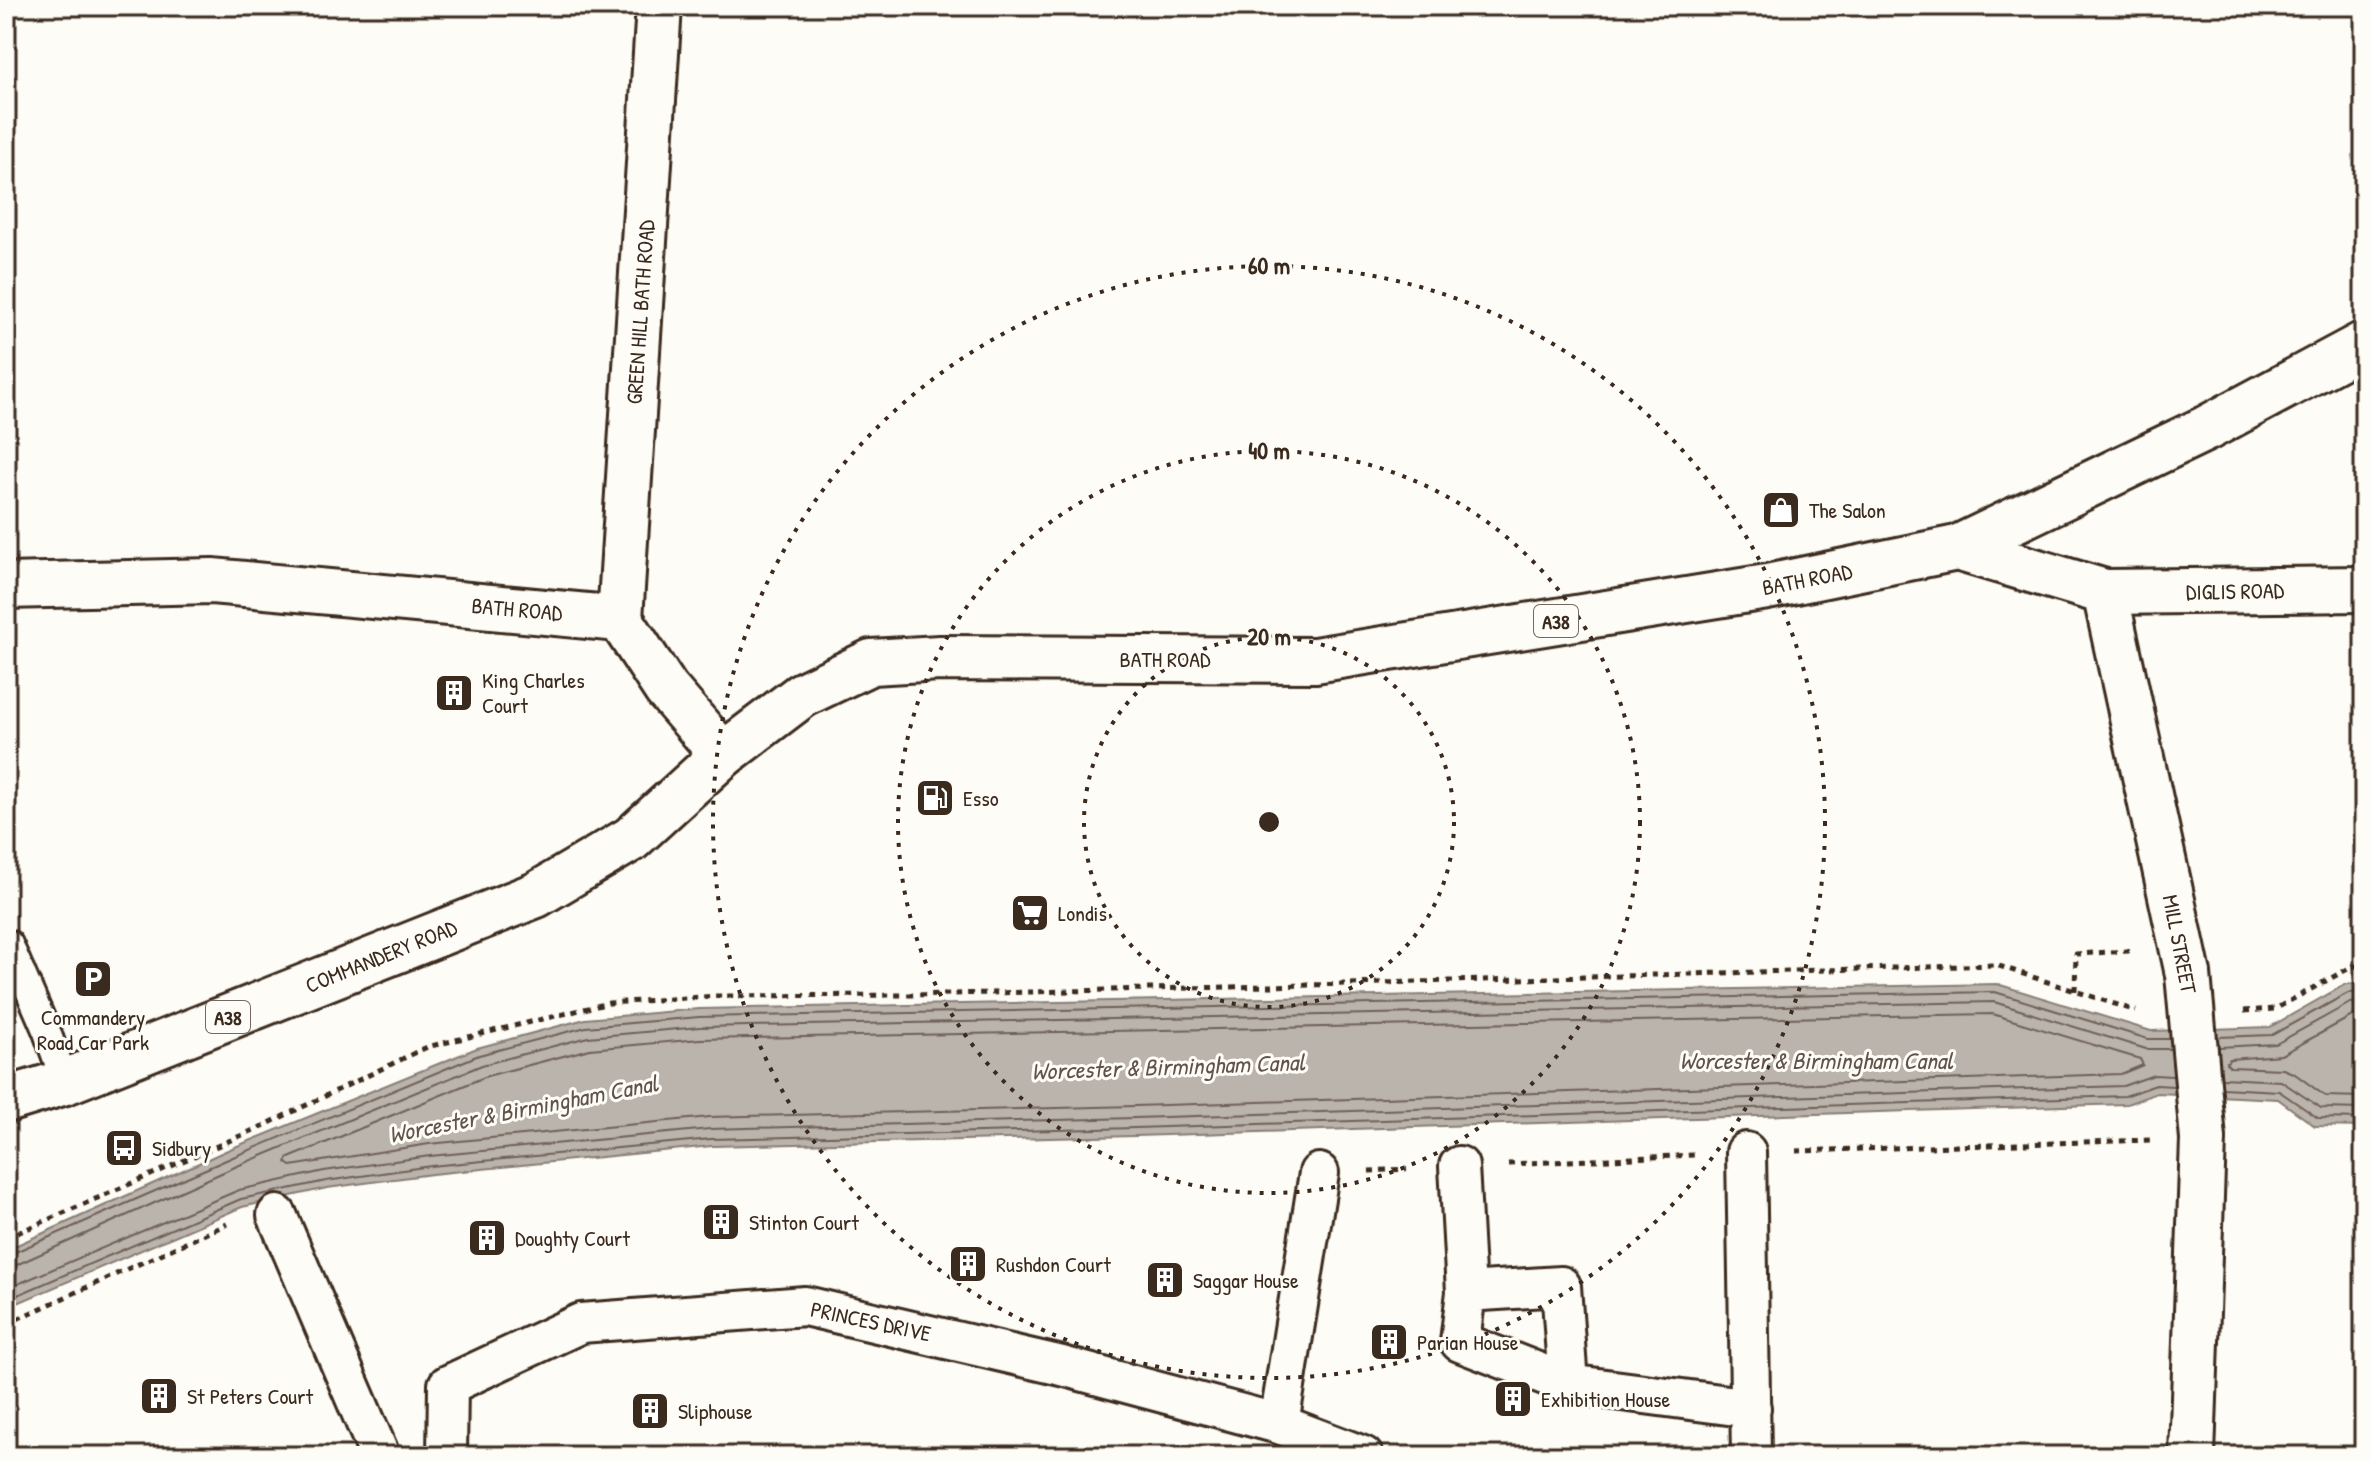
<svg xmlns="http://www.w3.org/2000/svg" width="2370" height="1462" font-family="'Patrick Hand',sans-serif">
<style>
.water{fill:#bbb4ad;stroke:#887d74;stroke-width:2}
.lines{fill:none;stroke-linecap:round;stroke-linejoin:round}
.shore{stroke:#6e6157;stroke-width:2}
.service-casing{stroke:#3b2a1e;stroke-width:32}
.pedestrian-casing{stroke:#3b2a1e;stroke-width:44}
.minor-casing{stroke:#3b2a1e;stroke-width:50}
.primary-casing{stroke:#3b2a1e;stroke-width:50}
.path{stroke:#3b2a1e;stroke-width:5;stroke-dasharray:6 6;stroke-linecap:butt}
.service{stroke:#fdfcf7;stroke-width:26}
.pedestrian{stroke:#fdfcf7;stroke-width:38}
.minor{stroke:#fdfcf7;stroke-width:44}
.primary{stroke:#fdfcf7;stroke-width:44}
.minor-bridge-casing{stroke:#3b2a1e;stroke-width:50;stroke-linecap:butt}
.minor-bridge{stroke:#fdfcf7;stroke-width:44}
.ring{fill:none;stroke:#3b2a1e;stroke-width:4;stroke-dasharray:4 8}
.labels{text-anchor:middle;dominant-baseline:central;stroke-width:6;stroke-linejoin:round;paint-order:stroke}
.shield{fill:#fdfcf7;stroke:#75695f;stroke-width:2}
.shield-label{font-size:20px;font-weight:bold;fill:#3b2a1e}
.street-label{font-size:22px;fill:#3b2a1e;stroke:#fdfcf7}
.poi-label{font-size:22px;fill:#3b2a1e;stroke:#fdfcf7;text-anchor:start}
.water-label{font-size:24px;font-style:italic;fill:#615349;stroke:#fdfcf7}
.centre{fill:#3b2a1e;stroke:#fdfcf7;stroke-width:4}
.ring-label{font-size:24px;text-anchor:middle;font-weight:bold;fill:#3b2a1e;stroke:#fdfcf7;stroke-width:6;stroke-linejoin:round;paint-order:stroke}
</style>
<rect width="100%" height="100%" fill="#fdfcf7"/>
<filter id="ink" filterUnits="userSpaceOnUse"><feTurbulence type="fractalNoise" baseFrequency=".0125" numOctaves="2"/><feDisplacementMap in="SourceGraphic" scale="16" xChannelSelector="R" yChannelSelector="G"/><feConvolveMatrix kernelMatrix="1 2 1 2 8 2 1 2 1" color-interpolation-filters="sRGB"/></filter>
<g filter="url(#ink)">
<!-- water -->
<path class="water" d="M1997 984 2151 1031 2270 1027 2346 984H2364V1127L2315 1126 2278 1099 2157 1093 2127 1104 1136 1136 712 1146 432 1174 327 1188 242 1207 6 1308V1250L230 1149 477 1048 585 1019 699 1009Z"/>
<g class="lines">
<!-- shore -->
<path class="shore" d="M1992 1014 2140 1059 2143 1065 2121 1074 1135 1106 710 1117 429 1144 291 1166 286 1162 289 1158 487 1076 590 1049 700 1039Z
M2364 1014 2354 1015 2281 1055 2230 1059 2226 1063 2230 1067 2283 1069 2295 1074 2325 1096 2364 1097
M2218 1037 2272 1035 2348 993 2364 992
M2219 1047 2276 1044 2350 1003 2364 1002
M2222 1078 2281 1081 2321 1108 2364 1109
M2222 1088 2279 1091 2318 1118 2364 1119
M6 1256 233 1157 479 1055 586 1027 699 1017 1995 992 2148 1039H2170
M6 1266 16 1265 237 1166 482 1065 588 1037 700 1027 1994 1002 2146 1049H2171
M6 1289 239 1190 324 1171 430 1156 710 1129 1135 1118 2123 1086 2154 1075 2173 1076
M6 1300 241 1199 326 1181 431 1166 711 1139 1135 1128 2125 1096 2156 1085 2174 1086"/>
<!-- service casing -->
<g class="service-casing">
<path id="service" d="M9 944 47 1032 65 1082"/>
</g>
<!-- pedestrian casing -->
<g class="pedestrian-casing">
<path id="pedestrian" d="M1746 1152 1751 1456
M1459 1166 1466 1292 1460 1342 1568 1384 1751 1408
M277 1215 380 1456
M1466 1292 1561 1286 1568 1384
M1279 1424 1319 1173
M447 1456 448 1385 581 1323 805 1306 1062 1366 1279 1424 1363 1456"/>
</g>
<!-- minor casing -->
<g class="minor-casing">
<path id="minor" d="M1957 548 2105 592 2364 589
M6 586 212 581 620 619
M2105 592 2188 974
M620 619 659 6
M620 619 666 689 723 755
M2192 1456 2203 1139"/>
</g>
<!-- primary casing -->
<g class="primary-casing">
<path id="primary" d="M6 1100 65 1082 536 895 631 839 723 755 802 695 871 662 940 658 1315 660 1767 587 1957 548 2207 428 2364 344"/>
</g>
<!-- path -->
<path class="path" d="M2075 991 2076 954 2129 951
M2244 1011 2275 1009 2353 966H2364
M1796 1151 2150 1140
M1508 1164 1694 1155
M1369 1171 1407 1169
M6 1238 263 1126 427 1047 609 1003 717 996 911 995 1348 984 1996 965 2136 1011
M6 1324 227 1224"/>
<!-- service -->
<use href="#service" class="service"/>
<!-- pedestrian -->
<use href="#pedestrian" class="pedestrian"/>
<!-- minor -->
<use href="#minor" class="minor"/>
<!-- primary -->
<use href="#primary" class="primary"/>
<!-- minor-bridge casing -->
<g class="minor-bridge-casing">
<path id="minor-bridge" d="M2188 974 2203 1139"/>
</g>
<!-- minor-bridge -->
<use href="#minor-bridge" class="minor-bridge"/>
</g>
</g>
<!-- distance rings -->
<g class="ring">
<circle cx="1269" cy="822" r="185"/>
<circle cx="1269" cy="822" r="371"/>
<circle cx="1269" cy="822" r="556"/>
</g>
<!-- icons -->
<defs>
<g id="shop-square" transform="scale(2)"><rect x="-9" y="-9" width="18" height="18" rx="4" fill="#3b2a1e" stroke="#fdfcf7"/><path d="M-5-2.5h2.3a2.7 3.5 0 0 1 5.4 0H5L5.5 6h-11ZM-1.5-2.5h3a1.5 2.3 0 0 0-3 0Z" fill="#fff"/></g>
<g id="building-square" transform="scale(2)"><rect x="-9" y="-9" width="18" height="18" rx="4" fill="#3b2a1e" stroke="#fdfcf7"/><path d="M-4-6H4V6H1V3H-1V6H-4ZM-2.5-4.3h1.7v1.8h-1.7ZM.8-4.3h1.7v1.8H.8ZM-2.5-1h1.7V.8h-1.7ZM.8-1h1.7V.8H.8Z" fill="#fff"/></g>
<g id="fuel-square" transform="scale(2)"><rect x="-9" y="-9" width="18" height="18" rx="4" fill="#3b2a1e" stroke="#fdfcf7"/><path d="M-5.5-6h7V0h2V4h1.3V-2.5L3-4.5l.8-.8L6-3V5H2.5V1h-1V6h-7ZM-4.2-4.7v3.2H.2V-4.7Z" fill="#fff"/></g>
<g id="supermarket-square" transform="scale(2)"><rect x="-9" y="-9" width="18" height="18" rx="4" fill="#3b2a1e" stroke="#fdfcf7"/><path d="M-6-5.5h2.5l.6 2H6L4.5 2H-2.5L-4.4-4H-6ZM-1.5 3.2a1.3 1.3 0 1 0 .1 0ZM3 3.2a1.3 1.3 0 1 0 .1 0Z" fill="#fff"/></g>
<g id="parking-square" transform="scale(2)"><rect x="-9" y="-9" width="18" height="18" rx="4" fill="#3b2a1e" stroke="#fdfcf7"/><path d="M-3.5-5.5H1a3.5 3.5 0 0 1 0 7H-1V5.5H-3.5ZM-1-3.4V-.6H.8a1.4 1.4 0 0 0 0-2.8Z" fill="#fff"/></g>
<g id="bus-square" transform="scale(2)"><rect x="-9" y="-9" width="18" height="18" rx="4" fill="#3b2a1e" stroke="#fdfcf7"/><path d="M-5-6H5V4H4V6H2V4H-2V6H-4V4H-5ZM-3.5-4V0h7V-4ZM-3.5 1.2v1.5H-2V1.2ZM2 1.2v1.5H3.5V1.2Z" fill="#fff"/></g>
</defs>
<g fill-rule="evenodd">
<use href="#shop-square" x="1781" y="510"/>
<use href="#building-square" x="454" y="693"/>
<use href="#fuel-square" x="935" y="798"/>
<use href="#supermarket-square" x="1030" y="913"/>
<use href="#parking-square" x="93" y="979"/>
<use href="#bus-square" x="124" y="1148"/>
<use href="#building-square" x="721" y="1222"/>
<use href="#building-square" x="487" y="1238"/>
<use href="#building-square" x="968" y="1264"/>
<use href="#building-square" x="1165" y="1280"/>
<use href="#building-square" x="1389" y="1342"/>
<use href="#building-square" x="159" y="1396"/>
<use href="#building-square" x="1513" y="1399"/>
<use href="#building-square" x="650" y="1411"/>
</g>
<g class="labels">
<!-- shield labels -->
<g class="shield">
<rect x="1534" y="605" width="44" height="32" rx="6"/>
<rect x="206" y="1001" width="44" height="32" rx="6"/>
</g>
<g class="shield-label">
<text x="1556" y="621">A38</text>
<text x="228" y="1017">A38</text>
</g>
<!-- street labels -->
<g class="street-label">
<text transform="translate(640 312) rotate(-86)">GREEN HILL BATH ROAD</text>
<text transform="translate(1807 579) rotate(-11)">BATH ROAD</text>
<text transform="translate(2235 591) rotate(-1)">DIGLIS ROAD</text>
<text transform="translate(517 609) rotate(5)">BATH ROAD</text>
<text x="1165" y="659">BATH ROAD</text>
<text transform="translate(2180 944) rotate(79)">MILL STREET</text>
<text transform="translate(381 956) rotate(-22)">COMMANDERY ROAD</text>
<text transform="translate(871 1321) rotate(12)">PRINCES DRIVE</text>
</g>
<!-- poi labels -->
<g class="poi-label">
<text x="1809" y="510">The Salon</text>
<text x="482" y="680">King Charles<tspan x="482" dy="25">Court</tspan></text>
<text x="963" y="798">Esso</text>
<text x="1058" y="913">Londis</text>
<text x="93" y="1017" text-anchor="middle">Commandery<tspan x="93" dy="25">Road Car Park</tspan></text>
<text x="152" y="1148">Sidbury</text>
<text x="749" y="1222">Stinton Court</text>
<text x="515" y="1238">Doughty Court</text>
<text x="996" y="1264">Rushdon Court</text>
<text x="1193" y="1280">Saggar House</text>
<text x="1417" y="1342">Parian House</text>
<text x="187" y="1396">St Peters Court</text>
<text x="1541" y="1399">Exhibition House</text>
<text x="678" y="1411">Sliphouse</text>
</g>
<!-- water labels -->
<g class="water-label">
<text x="1816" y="1060">Worcester &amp; Birmingham Canal</text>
<text transform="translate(1168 1066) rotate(-2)">Worcester &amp; Birmingham Canal</text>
<text transform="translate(523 1108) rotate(-11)">Worcester &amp; Birmingham Canal</text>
</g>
</g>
<circle cx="1269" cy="822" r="12" class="centre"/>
<g class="ring-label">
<text x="1269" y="274">60 m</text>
<text x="1269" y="459">40 m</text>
<text x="1269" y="645">20 m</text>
</g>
<!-- margin -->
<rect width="2370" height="1462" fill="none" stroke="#fdfcf7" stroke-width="32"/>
<rect x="16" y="16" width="2338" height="1430" fill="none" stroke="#3b2a1e" stroke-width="3" filter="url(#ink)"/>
</svg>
